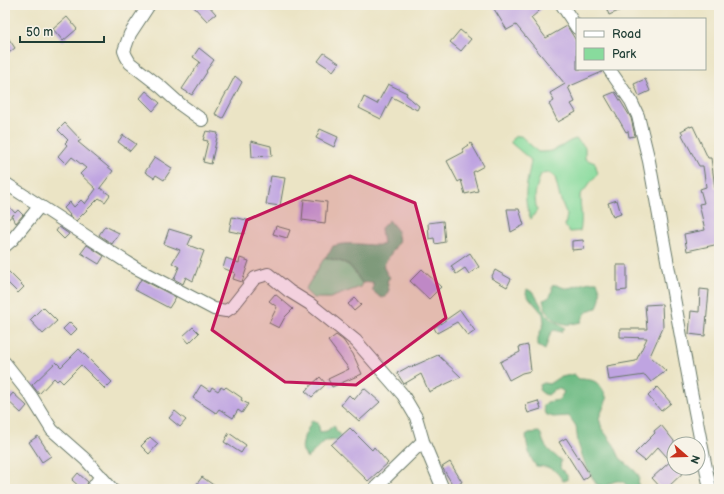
<svg xmlns="http://www.w3.org/2000/svg" width="724" height="494" font-family="'Balsamiq Sans',sans-serif">
<style>
.green{fill:#88db9d;stroke:#548c68}
.forest{fill:#6ebb84;stroke:#467c5c}
.building{fill:#bfa4e1}
.lines{fill:none;stroke-linecap:round;stroke-linejoin:round}
.street-casing{stroke:#667767;stroke-width:14}
.street{stroke:#fff;stroke-width:12}
.marked{fill:#c2185b;fill-opacity:0.2;stroke:#c2185b;stroke-width:3;stroke-linejoin:round}
</style>
<rect width="100%" height="100%" fill="#f7f3e8"/>
<filter id="ink" filterUnits="userSpaceOnUse"><feTurbulence type="fractalNoise" baseFrequency=".025" numOctaves="2"/><feDisplacementMap in="SourceGraphic" scale="8" xChannelSelector="R" yChannelSelector="G"/><feConvolveMatrix kernelMatrix="1 2 1 2 8 2 1 2 1" color-interpolation-filters="sRGB"/></filter>
<filter id="wash" filterUnits="userSpaceOnUse"><feTurbulence type="fractalNoise" baseFrequency=".012" numOctaves="4" result="noise"/><feDisplacementMap in="SourceGraphic" scale="16" xChannelSelector="R" yChannelSelector="G"/><feGaussianBlur stdDeviation="0.9" result="paint"/><feColorMatrix in="noise" values="0 0 0 0 0 0 0 0 0 0 0 0 0 0 0 0 0 1.4 0 .05"/><feComposite in="paint" operator="in"/></filter>
<g filter="url(#wash)">
<rect width="100%" height="100%" fill="#ebe4c5"/>
<!-- green -->
<path class="green" d="M516 136H521L538 152C545 152 552 152 558 148 565 145 568 141 576 139L585 147V159L595 163 598 174C591 180 587 188 580 195 580 207 583 219 580 231L570 232 565 226 567 215 560 198 555 177 549 173 541 174C536 188 533 195 537 210L531 219C521 196 528 183 531 160L511 143 512 139Z
M325 257C332 260 338 260 345 263 353 266 357 277 362 283L360 287 330 298H313L305 290Z"/>
<!-- forest -->
<path class="forest" d="M389 220 397 230 399 241 383 266 387 274 390 277 387 281 389 290 385 297H380L373 291V282L362 283C357 277 353 266 345 263 338 260 332 260 325 257L330 252 333 246C350 241 366 246 383 245L381 228Z
M591 282H597C602 292 601 297 597 308 588 309 584 314 581 322 576 323 569 325 565 324 553 322 545 311 543 300 551 298 553 293 552 285 559 284 562 289 568 288 576 287 583 283 591 282Z
M527 289 534 293 547 316 565 328 561 332 554 330 550 334 545 350 538 346V338L544 323 543 314 526 294Z
M574 374 579 379C596 379 601 383 607 399L599 418 602 429 614 445 620 458 635 471 639 477 638 485 640 489H629C623 477 614 480 605 487L596 484 585 464 578 443 576 426 569 416 553 417 545 414 543 406 547 402 559 400 564 392 560 389H555L548 395 544 394 539 390 540 385 544 383 549 384 558 378Z
M312 420 318 423 320 432 327 431 334 425 336 430 343 437 339 440 325 441 307 458 302 449 304 437Z
M539 432C542 435 542 437 543 441 546 449 555 456 561 460L560 468 567 475V480L563 481C555 468 550 467 536 466 529 457 527 446 526 435L529 433Z"/>
<g id="blocks">
<!-- building -->
<path class="building" d="M192 5H208L216 14 207 21Z
M500 5H546L531 18 546 38 567 26 577 42V69H602V72L568 87 575 102 571 104 576 112 558 122 549 104 554 101 550 93 565 84 516 25 507 30 494 9Z
M605 5H633L609 15Z
M67 17 77 29 63 41 53 29Z
M460 30 471 39 461 51 450 42Z
M5 33 15 48 5 56Z
M199 48 214 60 206 71 207 72 192 95 182 89 200 62 193 57Z
M324 53 339 63 333 71 318 61Z
M235 76 242 82 223 118 215 114Z
M645 79 650 91 639 96 634 84Z
M388 84 407 93 406 95 419 106 417 110 392 97 381 119 359 108 364 97 377 104Z
M146 91 160 103 153 111 140 98Z
M615 92 631 118 635 136 629 137 628 131 626 132 605 96Z
M65 123 81 140 78 142 113 171 100 188 110 195 105 202 99 198 76 221 69 216 70 215 64 208 70 202 74 207 81 200 85 204 96 189 80 174 86 168 72 157 66 164 58 156 67 145 65 143 68 140 58 130Z
M690 126V127L693 126 708 158H711L715 188 719 187V244L687 251 684 234 705 230 699 204 704 203 700 189 706 187 703 166H699L682 135 683 134 681 131Z
M320 129 338 137 334 147 316 138Z
M206 131 218 133 211 164 203 162 208 141 203 140Z
M123 135 136 144 130 151 118 142Z
M251 141 271 146 272 156 252 157Z
M471 143 484 166 473 172 478 191 465 194 461 180 458 182 447 161 464 152 462 149Z
M155 157 172 168 164 180 156 175 154 178 145 172Z
M271 176 285 178 280 206 266 204Z
M304 199 327 202 325 223 302 220Z
M617 200 621 214 613 217 608 203Z
M5 202 15 213 18 210 23 215 16 223 12 217 14 214 5 222Z
M507 209H519L524 225 511 232Z
M232 217 247 220 244 234 229 231Z
M443 221 445 242 435 244 434 238 429 239 428 223Z
M105 226 119 233 112 244 99 235Z
M276 226 290 230 287 238 273 234Z
M59 227 69 234 64 239 56 231Z
M169 229 192 236 188 245 204 251 193 281 186 277 183 284 174 279 179 267 172 263 180 250 164 244Z
M583 240 584 249 572 250V241Z
M87 245 104 256 99 264 81 253Z
M470 253 479 267 469 274 465 268 456 274 451 266Z
M226 258 239 263 240 258 249 261 242 282 233 279 235 273 223 268Z
M617 265H627V290L617 291Z
M5 268 24 287 18 293 5 280Z
M422 269 441 287 429 299 410 281Z
M495 270 511 279 507 287 491 278Z
M141 279 176 297 169 308 135 290Z
M700 289 709 290 705 336 689 334 691 311 699 312Z
M275 294 293 309 285 317 279 328 269 323 277 307 269 301Z
M355 298 361 305 354 311 348 304Z
M662 304 663 327 650 356 666 371 651 382 645 375 609 380 607 366 636 361 647 338 620 337V329H647L645 305Z
M43 307 57 321 43 334 30 320Z
M460 310 475 331 468 336 457 322 437 333 434 328Z
M70 322 77 329 70 336 63 329Z
M193 327 199 333 189 343 183 336Z
M336 335 343 340 353 354 362 374 332 387 328 379 349 369 328 341Z
M528 345 531 371 522 373 509 380 500 362 520 352 519 347Z
M79 349 112 382 105 389 81 365 63 383 59 379 57 381 54 378 39 394 32 385 56 362 61 367Z
M438 355 461 377 429 392 421 374 404 384 397 373 408 367 409 368Z
M320 377 326 384 312 397 305 391Z
M201 385 210 391 212 387 218 391 221 387 224 389 226 387 242 398 241 400 248 404 242 413 238 410 233 418 219 409 216 413 193 398Z
M657 387 671 403 661 411 648 396Z
M364 388 380 402 359 421 341 405 349 395 354 400Z
M13 393 27 406 21 413 7 400Z
M538 401 541 409 528 413 525 405Z
M175 411 186 420 180 427 169 418Z
M661 425 674 441V451L667 457 658 447 645 461 635 453 655 433 654 431Z
M350 428 372 450 374 447 388 463 368 481 331 445Z
M229 433 246 445 241 453 224 442Z
M38 436 51 456 42 462 29 442Z
M150 437 158 444 149 454 141 446Z
M566 438 590 475 583 480 559 442Z
M674 458V468H688L666 489H662L652 478Z
M450 462 462 482 454 487 442 467Z
M78 473 88 482 85 489H82L72 480Z
M202 477 219 489H193Z"/>
</g>
</g>
<g filter="url(#ink)">
<use href="#blocks" fill-opacity="0" stroke="#667767" stroke-width="1"/>
<g class="lines">
<!-- street casing -->
<g class="street-casing">
<path id="street" d="M149 5 130 34 124 51 126 56 130 63 161 87 181 105 202 120
M562 5 577 28
M609 69 631 101 638 116 649 161 691 391 710 489
M5 183 111 252 136 268 214 309 226 311 232 307 255 278 268 274 289 291 310 304 356 341 403 395 416 417 423 441 443 489
M5 246 12 240 39 207
M5 363 31 396 52 430 86 460 112 489
M92 489 101 476
M374 489 423 441"/>
</g>
<!-- street -->
<use href="#street" class="street"/>
</g>
</g>
<!-- marked area -->
<path class="marked" d="M350 176 415 203 446 318 356 385 285 382 212 330 247 220Z"/>
<!-- margin -->
<rect width="724" height="494" fill="none" stroke="#f7f3e8" stroke-width="20"/>
<!-- legend -->
<rect x="576" y="18" width="130" height="52" fill="#f7f3e8" stroke="#a1aaa0"/>
<rect x="584" y="31" width="20" height="6" fill="#ffffff" stroke="#a1aaa0"/>
<text x="612" y="38" font-size="12" fill="#1f3d34">Road</text>
<rect x="584" y="48" width="20" height="12" fill="#88db9d" stroke="#a1aaa0"/>
<text x="612" y="58" font-size="12" fill="#1f3d34">Park</text>
<!-- north arrow -->
<g transform="translate(686 456) rotate(110)"><circle r="19" fill="#f7f3e8" stroke="#a1aaa0"/>
<path d="M0-3L7 15L0 10L-7 15Z" fill="#c8321e"/>
<text y="-6" font-size="11" font-weight="bold" text-anchor="middle" fill="#1f3d34">N</text>
</g>
<!-- scale -->
<path d="M20 36v6h84v-6" fill="none" stroke="#1f3d34" stroke-width="2"/>
<text x="26" y="36" font-size="12" fill="#1f3d34" stroke="#f7f3e8" stroke-width="3" paint-order="stroke">50 m</text>
</svg>
